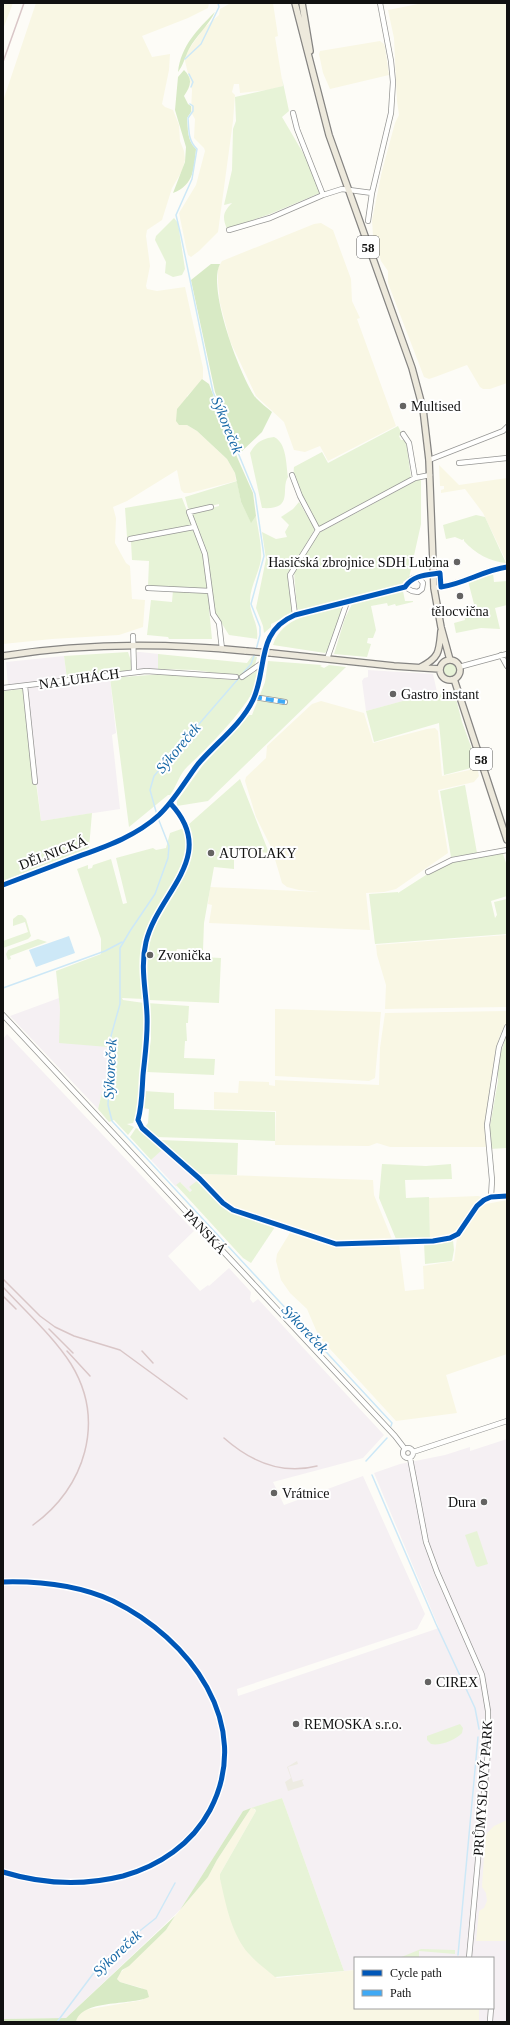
<svg xmlns="http://www.w3.org/2000/svg" width="510" height="2025" font-family="'Times New Roman',serif">
<style>
.industrial{fill:#f5f0f3}
.farmland{fill:#f9f7e4}
.green{fill:#e7f3d7}
.forest{fill:#d8eac5}
.plaza{fill:#edebe2}
.water{fill:#cde8f7}
.lines{fill:none;stroke-linecap:round;stroke-linejoin:round}
.stream{stroke:#cde8f7;stroke-width:1.5}
.minor-casing{stroke:#979795;stroke-width:6}
.major-casing{stroke:#858482;stroke-width:8}
.minor{stroke:#fffffe;stroke-width:4.5}
.major{stroke:#ede9dc;stroke-width:5.5}
.rail{stroke:#d9c6c7;stroke-width:1.5}
.major-bridge-casing{stroke:#858482;stroke-width:8;stroke-linecap:butt}
.major-bridge{stroke:#ede9dc;stroke-width:5.5}
.quiet{stroke:#3fa9f5;stroke-width:4;stroke-dasharray:8 4;stroke-linecap:butt}
.cycleway-casing{stroke:#fff;stroke-width:8}
.cycleway{stroke:#0057b8;stroke-width:5}
.poi-dot{fill:#646362;stroke:#fff;stroke-width:1.5}
.labels{text-anchor:middle;dominant-baseline:central;stroke-width:4;stroke-linejoin:round;paint-order:stroke}
.shield{fill:#fff;stroke:#585858;stroke-width:1}
.shield-label{font-size:13px;font-weight:bold;fill:#111}
.poi-label{font-size:14px;fill:#111;stroke:#fff;text-anchor:start}
.street-label{font-size:14px;fill:#111;stroke:#fff}
.water-label{font-size:15px;font-style:italic;fill:#1768a6;stroke:#fff}
</style>
<rect width="100%" height="100%" fill="#fdfcf7"/>
<!-- industrial -->
<path class="industrial" d="M137 652H140L168 655 158 654V669L139 670 137 668Z
M64 656 67 679 8 685 6 662Z
M368 670 433 674 437 692 366 711 362 681 364 678 368 677Z
M110 678 116 733 112 735 120 809 41 821 26 688Z
M59 998 60 1009 108 1047 107 1073 98 1109 10 1016Z
M7 1034 194 1231 168 1256 200 1291 208 1285 209 1286 229 1268 251 1292 250 1299 253 1303 258 1299 384 1435 363 1458 273 1482 284 1505 363 1476 425 1614 417 1629 237 1689 238 1696 439 1628 374 1473 400 1464 445 1455 470 1447V1451L507 1439V2022H479V2008H493V1958H355V1970L344 1971 282 1798 243 1811 180 1910 66 2018 3 2019V1039Z
M161 1149H163L199 1180 214 1198 208 1191 192 1190 190 1192 181 1183 176 1186 179 1190 151 1160Z"/>
<!-- farmland -->
<path class="farmland" d="M3 3H13L3 29Z
M36 3H209L208 8 188 18 142 36 152 57 170 54 169 70 162 104 165 107 173 110 179 125 180 141 184 151 185 160 182 171 172 188 162 220 147 230 146 236 150 266 146 286 147 289 157 291 185 287 203 368V378L199 384 187 396V425L197 431 227 459 235 473 236 481 190 493H184L181 490 177 470 127 501 113 507 116 518 115 543 126 563 130 566 132 599 145 600 143 627 119 635 52 639 3 644V101Z
M273 3 278 36 275 37 283 86 268 90 240 93 239 84H234L232 92 235 95 233 121 218 232 199 251 191 257 188 255 186 247 179 213 196 185 205 151 204 148 194 138 195 119 191 112 192 90 185 61 186 55 189 49 204 28 219 15 220 9 229 4Z
M423 3H507V383L490 389H483L480 387 467 365 435 377 429 379 424 377 388 283V271L381 261 373 236 372 220 382 171 395 123 399 115 397 101 394 38 388 10Z
M380 41 384 44 385 47 389 75 330 89 323 73 319 54 320 51Z
M321 223 333 230 351 279 352 301 360 318 357 319 396 426 328 461 320 446 305 452 294 450 284 422 256 396 230 341 220 303 218 282V268L222 261 314 224Z
M439 465 459 485 507 478V563L483 513 465 489 441 493V490L444 489V486H440Z
M321 701 364 713 373 743 427 729 435 728 438 731 442 776 474 769 478 771 479 776 474 782 438 790 448 853 396 889 384 892 366 893 370 930 209 923 212 905 208 904 210 887 320 892 299 890 287 887 282 883 272 849 256 817 245 781 246 777 266 758 267 746 312 704Z
M507 935V1007L385 1009 386 985 377 955 376 945Z
M275 1009 381 1012 375 1078 369 1081 275 1076Z
M507 1011V1023L500 1035 496 1049 485 1121 486 1147H390L377 1143 369 1146 275 1145 276 1111 214 1109V1092L238 1093 239 1081 269 1082V1085L275 1086V1080L379 1085 380 1048 385 1013Z
M198 1174 373 1180 374 1195 392 1239 353 1243 340 1242 248 1215 227 1205Z
M478 1196 485 1198 477 1203 458 1231 448 1237 430 1240 429 1198Z
M507 1200V1354L446 1375 457 1413 396 1421 319 1337 307 1309 290 1293 281 1280 276 1261 277 1254 291 1231 321 1242 344 1248 399 1244 405 1291 424 1289 423 1266 454 1261 457 1238 474 1212 481 1205Z
M251 1808H253L256 1811 220 1874V1879L237 1935 250 1955 277 1978 355 1970V2008H479V2022H76L77 2016 84 2010 143 2000 142 1988 120 1982 117 1979 119 1974 166 1930 175 1916 208 1877 217 1860Z
M507 1820V1941H476L479 1911 484 1908 487 1901 486 1893 482 1887 485 1840 487 1833 494 1826Z"/>
<!-- green -->
<path class="green" d="M282 78 289 111 282 117 306 158 320 193 270 214 227 229C222 217 223 212 232 203L224 205 232 170 233 129 236 121 235 97 283 86Z
M174 218 178 223 185 269 182 275 173 277 165 273 166 262 155 240 156 236Z
M398 426 402 434 399 436 401 440H406L411 478 319 527C310 510 291 486 294 467L322 452 328 463Z
M274 437C287 443 286 465 288 477 280 489 295 510 262 508L250 453C255 443 263 438 274 437Z
M421 478V524L409 578 403 582V585L300 610 297 609 294 572 317 534Z
M237 481 241 502 251 522 256 516C258 530 262 545 261 559 259 573 250 587 250 601 250 616 259 623 257 639L229 635 214 611 205 553 192 513 219 506V504L192 510 188 508 185 497Z
M182 498 193 526 127 537 125 508Z
M299 502 315 529 289 573 293 613 271 624V627L264 633 263 626 256 608 266 559 262 532 276 539 287 537 285 532 289 525 281 517 293 509Z
M476 515 485 517 506 563C491 562 474 553 464 541V539L462 540 455 537 446 539 443 525Z
M192 530C203 537 207 576 209 589L148 586 149 561 132 560 131 542 133 540Z
M493 573 494 582 507 581V605L495 608 500 629 481 628 456 633 454 623 465 620 463 608 474 604 468 581Z
M173 590 207 592 211 609H209L212 639H169L168 637 147 635 151 600 172 602Z
M403 591 405 601H413V602L396 606 395 604 388 606 387 603 371 606 376 630 373 638H368L367 643 371 644 367 657 334 654 345 618 352 604Z
M340 607 342 611 328 650 325 653 273 645C283 616 314 614 340 607Z
M128 652 133 667 130 671 67 679 64 656Z
M158 654 247 663 252 656 257 657 255 665 242 677 195 670 158 669Z
M268 661 322 665 320 666 324 668 329 665 346 667 208 801 177 806V801L203 765 249 715H252L265 682Z
M443 670a7 7 0 1 1 14 0a7 7 0 1 1-14 0Z
M258 670C266 692 202 753 188 766 179 774 177 786 170 795H168L129 827 110 678 163 674 234 680 236 678H244Z
M23 689 34 782H36L41 821 92 813 89 848 3 881V691Z
M454 691 462 722 473 752H475L479 766 444 775 439 723 374 742 366 711 410 699 419 700Z
M240 779 269 853 234 849V869L214 867 204 923 203 950 177 949 176 952 163 951 161 955 221 958 219 1003 149 1000 147 999C146 984 142 965 145 950 156 901 200 881 188 825Z
M465 785 477 853 451 857 440 791Z
M184 828 187 841 186 859 175 883 145 942 144 999 122 998 123 1000 144 1003 147 1022 138 1108 133 1123 127 1124 134 1127 128 1135 114 1120 109 1122 98 1109 107 1073 108 1047 59 1043 60 1009 56 971 101 954V939L77 869 88 865V869L92 868 93 865 111 859 123 904 127 903 116 858 153 848 156 850 166 848 170 833Z
M507 852 503 854 507 866V896L491 901 495 918 497 915 494 902 507 899V934L375 944 369 894 398 892V893L429 873 449 863Z
M18 915H22L26 919 31 936 28 939 3 948V941L28 932 25 922 13 926V919Z
M38 939 47 942 10 956 11 959 8 960 6 954 8 950Z
M147 1003 189 1006 188 1023H186L187 1041H185L184 1058 215 1059 214 1075 147 1072 151 1038Z
M507 1033V1148L490 1149V1126L498 1081V1062Z
M144 1091 174 1093V1109L275 1112V1141L156 1137 145 1127 148 1123 149 1109 142 1108Z
M136 1128 143 1131 163 1149 151 1160 130 1137Z
M160 1140 238 1143 237 1175 196 1174Z
M382 1164 426 1166 451 1164 452 1179 405 1180 406 1198 429 1197 430 1240 396 1239 379 1198Z
M198 1180 215 1199 232 1212 275 1227 251 1263 243 1258 176 1185 180 1182 190 1192 192 1190 189 1187Z
M453 1240 454 1250 452 1261 425 1264 424 1243 440 1244Z
M477 1531 488 1564 478 1567 476 1566 465 1535Z
M460 1724 463 1728 462 1733C456 1740 440 1746 431 1744L427 1740V1736Z
M282 1798 286 1809 344 1971 275 1977C266 1969 256 1962 249 1954 231 1934 226 1904 220 1879V1874L256 1811 255 1809 251 1808Z
M421 1949 455 1950V1954L419 1951V1958H399Z"/>
<!-- forest -->
<path class="forest" d="M215 12C208 26 196 36 189 49 185 57 183 66 178 72 181 46 197 30 215 12Z
M184 70C193 79 191 86 184 96L188 104 191 106V112L187 118C188 129 187 141 196 149 194 169 194 185 173 193L185 162 186 147 175 110 178 77Z
M211 264H220C207 288 240 376 256 398 261 403 267 408 272 412L262 432 240 453 215 392 191 280Z
M202 379 209 384 237 457 253 493 256 516 251 523 241 502 235 473 227 459 197 431 187 425H179L176 421 177 409Z
M251 1808 217 1860 208 1877 180 1910 243 1811Z
M175 1916 166 1930 129 1966 122 1970 117 1979 120 1982 147 1990 149 1997C130 2006 81 1999 76 2022H3V2019L66 2018Z"/>
<!-- plaza -->
<path class="plaza" d="M297 1761 298 1764 288 1767 293 1782 304 1779 302 1781 304 1786 288 1791 285 1782 291 1778 287 1767Z"/>
<!-- water -->
<path class="water" d="M69 936 75 953 36 967 29 950Z"/>
<g class="lines">
<!-- stream -->
<path class="stream" d="M185 59 201 44 219 7 218 3
M189 74 193 82 191 87
M190 104 193 106V111L188 118C189 130 188 141 197 149L192 179 176 215 181 236 213 392 255 494 264 556 251 604 260 627V635L256 650
M157 815 150 790 154 776 251 664 255 653
M158 818 169 846 168 858 155 894 130 931 120 948V1004L111 1036 108 1105 112 1121 392 1423 391 1426
M3 988 105 951 122 942
M366 1461 387 1438
M372 1475 436 1624 475 1708 479 1729
M458 1955 478 1737
M57 2022 93 1974 117 1949 156 1918 175 1883"/>
<!-- minor casing -->
<g class="minor-casing">
<path id="minor" d="M293 113 297 129 323 195
M368 221 372 193 391 113 393 82 391 61 380 3
M229 230 270 218 323 195 342 189 372 193
M403 434 409 443 415 478
M429 460 503 431 507 427
M459 463 507 458
M292 475 300 496 318 530
M211 507 189 512 205 554 213 614 219 623 222 649
M130 539 194 527
M148 588 210 591
M434 588C460 585 482 571 507 567
M295 615 290 575 318 530 415 478 430 475
M133 636 134 671
M501 655 507 666
M327 659 347 602
M459 667 507 654
M242 677 262 663
M25 686 35 782
M3 688 146 671 236 677
M254 697 285 702
M170 803C220 856 158 892 146 942 140 967 146 990 147 1015 148 1036 145 1055 143 1075 142 1090 142 1106 138 1120L142 1128 200 1179 223 1203 233 1210 336 1244 433 1241 450 1238 458 1234 477 1206 484 1200 491 1197 507 1196
M428 872 452 860 507 850
M3 885C27 876 50 867 74 858 104 847 135 837 159 815 175 800 185 781 198 764 216 743 241 725 253 700 268 668 255 632 295 615L405 587C409 581 412 576 419 578L423 583 422 589 418 592 412 591 405 587
M3 1015 395 1436 405 1449
M491 1197 492 1180 487 1125 499 1047 507 1027
M403 1453a5 5 0 1 1 10 0a5 5 0 1 1-10 0Z
M413 1452 507 1421
M410 1458 426 1542 437 1572 482 1675 488 1711V1751L469 1958
M3 1582C41 1581 78 1585 113 1601 189 1638 255 1724 210 1810 192 1844 159 1866 123 1876 83 1886 42 1884 3 1872
M490 2021 491 2008"/>
</g>
<!-- major casing -->
<g class="major-casing">
<path id="major" d="M295 3 329 135 412 368 423 409 429 460 434 588 441 627 450 660
M302 3 310 51
M271 653 394 666 440 669
M3 656C83 643 166 643 246 651
M440 670a10 10 0 1 1 20 0a10 10 0 1 1-20 0Z
M421 667C440 657 439 651 441 631
M454 679 507 840"/>
</g>
<!-- minor -->
<use href="#minor" class="minor"/>
<!-- major -->
<use href="#major" class="major"/>
<!-- rail -->
<path class="rail" d="M3 62 24 3
M3 1279 40 1316 55 1327 74 1336 120 1350 187 1399
M3 1287C26 1312 53 1336 71 1364 106 1421 85 1488 33 1525
M3 1296 16 1309
M49 1329 73 1353
M67 1351 90 1376
M142 1351 153 1363
M224 1438C250 1461 282 1475 317 1466"/>
<!-- major-bridge casing -->
<g class="major-bridge-casing">
<path id="major-bridge" d="M246 651 271 653"/>
</g>
<!-- major-bridge -->
<use href="#major-bridge" class="major-bridge"/>
<!-- quiet -->
<path class="quiet" d="M254 697 285 702"/>
<!-- cycleway casing -->
<g class="cycleway-casing">
<path id="cycleway" d="M170 803C220 856 158 892 146 942 140 967 146 990 147 1015 148 1036 145 1055 143 1075 142 1090 142 1106 138 1120L142 1128 200 1179 223 1203 233 1210 336 1244 433 1241 450 1238 458 1234 477 1206 484 1200 491 1197 507 1196
M3 885C27 876 50 867 74 858 104 847 135 837 159 815 175 800 185 781 198 764 216 743 241 725 253 700 268 668 255 632 295 615L405 587C413 575 426 575 440 573L441 587C464 584 484 570 507 567
M3 1582C41 1581 78 1585 113 1601 189 1638 255 1724 210 1810 192 1844 159 1866 123 1876 83 1886 42 1884 3 1872"/>
</g>
<!-- cycleway -->
<use href="#cycleway" class="cycleway"/>
</g>
<!-- markers -->
<g class="poi-dot">
<circle cx="403" cy="406" r="4"/>
<circle cx="457" cy="562" r="4"/>
<circle cx="460" cy="596" r="4"/>
<circle cx="393" cy="694" r="4"/>
<circle cx="211" cy="853" r="4"/>
<circle cx="150" cy="955" r="4"/>
<circle cx="274" cy="1493" r="4"/>
<circle cx="484" cy="1502" r="4"/>
<circle cx="428" cy="1682" r="4"/>
<circle cx="296" cy="1724" r="4"/>
</g>
<g class="labels">
<!-- shield labels -->
<g class="shield">
<rect x="357" y="236" width="22" height="22" rx="3"/>
<rect x="470" y="748" width="22" height="22" rx="3"/>
</g>
<g class="shield-label">
<text x="368" y="247">58</text>
<text x="481" y="759">58</text>
</g>
<!-- poi labels -->
<g class="poi-label">
<text x="411" y="406">Multised</text>
<text x="449" y="562" text-anchor="end">Hasičská zbrojnice SDH Lubina</text>
<text x="460" y="611" text-anchor="middle">tělocvična</text>
<text x="401" y="694">Gastro instant</text>
<text x="219" y="853">AUTOLAKY</text>
<text x="158" y="955">Zvonička</text>
<text x="282" y="1493">Vrátnice</text>
<text x="476" y="1502" text-anchor="end">Dura</text>
<text x="436" y="1682">CIREX</text>
<text x="304" y="1724">REMOSKA s.r.o.</text>
</g>
<!-- street labels -->
<g class="street-label">
<text transform="translate(79 679) rotate(-8)">NA LUHÁCH</text>
<text transform="translate(53 853) rotate(-21)">DĚLNICKÁ</text>
<text transform="translate(205 1232) rotate(47)">PANSKÁ</text>
<text transform="translate(483 1788) rotate(-86)">PRŮMYSLOVÝ PARK</text>
</g>
<!-- water labels -->
<g class="water-label">
<text transform="translate(227 425) rotate(68)">Sýkoreček</text>
<text transform="translate(178 748) rotate(-50)">Sýkoreček</text>
<text transform="translate(110 1069) rotate(-87)">Sýkoreček</text>
<text transform="translate(305 1329) rotate(47)">Sýkoreček</text>
<text transform="translate(117 1953) rotate(-43)">Sýkoreček</text>
</g>
</g>
<!-- border -->
<rect width="510" height="2025" fill="none" stroke="#111111" stroke-width="8"/>
<!-- legend -->
<rect x="354" y="1957" width="140" height="52" fill="#ffffff" stroke="#a0a0a0"/>
<rect x="362" y="1970" width="20" height="6" fill="#0057b8" stroke="#a0a0a0"/>
<text x="390" y="1977" font-size="12" fill="#111111">Cycle path</text>
<rect x="362" y="1990" width="20" height="6" fill="#3fa9f5" stroke="#a0a0a0"/>
<text x="390" y="1997" font-size="12" fill="#111111">Path</text>
</svg>
